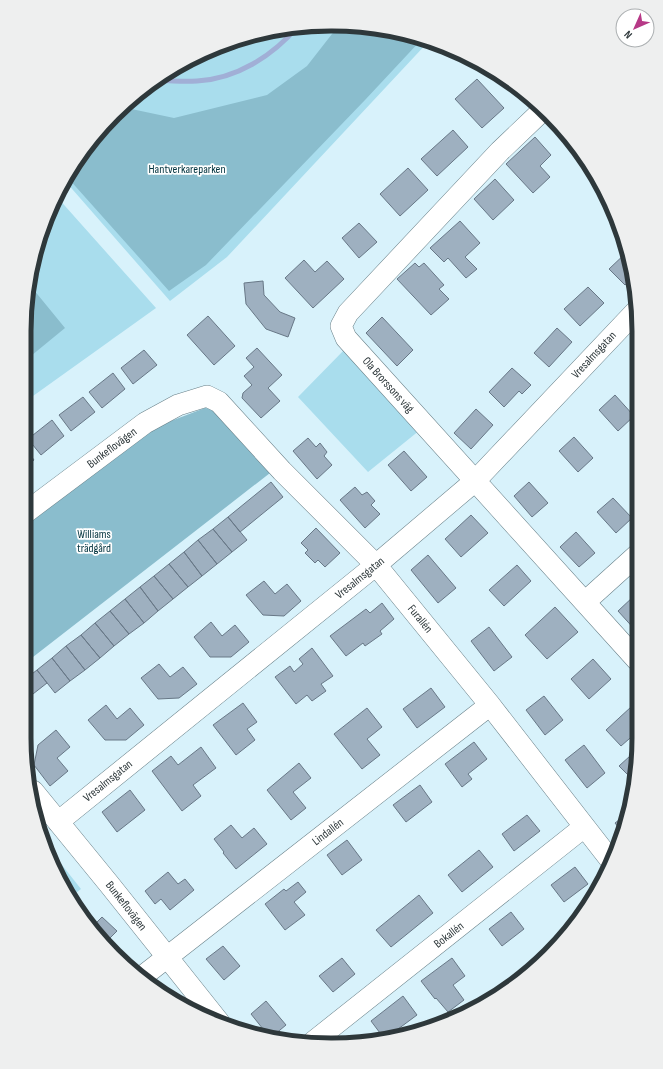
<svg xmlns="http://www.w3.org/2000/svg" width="663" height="1069" font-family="'Sofia Sans Condensed',sans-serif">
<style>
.green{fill:#a9dded}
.forest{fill:#8abdcd}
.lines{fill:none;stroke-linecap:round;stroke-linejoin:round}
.stream{stroke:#a1afd6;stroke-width:5}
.building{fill:#9eb0c0;stroke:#687887}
.minor-casing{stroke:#698189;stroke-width:22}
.minor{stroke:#fff;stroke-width:21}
.labels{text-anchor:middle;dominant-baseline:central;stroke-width:3.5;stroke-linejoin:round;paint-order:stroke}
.park-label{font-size:12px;fill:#00323d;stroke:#fff}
.street-label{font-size:12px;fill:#2e383b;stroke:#fff}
.rim{fill:none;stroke:#2e383b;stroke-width:5}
</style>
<rect width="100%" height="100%" fill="#d8f2fb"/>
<!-- green -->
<path class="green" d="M351 25 411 34 429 41 227 257 170 301 66 182 87 144 129 100 178 65 232 40 291 27Z
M57 197 156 308 26 401 27 292 47 214Z
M345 349 420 430 368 472 298 397Z
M43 841 81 889 72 896Z"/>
<!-- forest -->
<path class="forest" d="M339 25C362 24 401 31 422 39L365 100 206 265 169 291 68 178 87 144 122 107 174 118 267 95 307 66Z
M29 284 65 328 26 360 27 292Z
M205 408 215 409 270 473 24 664 25 526 150 429Z"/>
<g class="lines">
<!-- stream -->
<path class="stream" d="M156 80C170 81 183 82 197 81 236 79 273 56 298 26"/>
</g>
<!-- building -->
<path class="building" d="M477 79 504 108 482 128 455 99Z
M552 119 563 129 572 141 567 146 547 124Z
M453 130 468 147 437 176 421 159Z
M535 137 551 155 540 166 550 177 533 193 506 164Z
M408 168 428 190 400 216 380 194Z
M495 179 514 200 493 220 474 199Z
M460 221 480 243 465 257 477 269 466 278 448 258 444 262 430 248Z
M359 223 377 242 359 258 342 238Z
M628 251 633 278 625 285 609 269Z
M304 260 315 272 327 261 344 279 313 308 285 278Z
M415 263 419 267 424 263 444 285 439 289 449 299 431 315 397 279Z
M263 281 264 295 280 312 295 318 288 337 266 329 246 304 244 283Z
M588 287 604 303 580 326 564 309Z
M208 316 235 346 214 365 187 335Z
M382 317 413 350 397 366 366 333Z
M557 328 572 342 549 367 534 353Z
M257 348 282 375 268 388 280 401 261 418 242 398 243 393 252 385 244 376 254 367 246 358Z
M144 350 157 365 133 384 121 368Z
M512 368 531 385 522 394 519 391 504 407 489 392Z
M113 373 125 389 102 408 89 392Z
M615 395 634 416 618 431 599 410Z
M83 397 95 412 71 431 59 415Z
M476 409 493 425 471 449 454 433Z
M52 420 64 436 41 455 28 439Z
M574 437 593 458 578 472 559 451Z
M308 438 316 447 320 443 327 452 324 456 332 465 317 479 293 451Z
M26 449 34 460 26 467Z
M404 451 427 477 411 491 388 465Z
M271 482 283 497 240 532 228 517Z
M529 482 548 503 532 517 514 496Z
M355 487 362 495 367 492 375 501 371 505 380 514 365 528 340 500Z
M613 498 632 518 616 533 597 512Z
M471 515 488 533 461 557 445 539Z
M228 517 247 540 232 552 213 529Z
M316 528 340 553 325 567 318 560 315 563 305 553 308 550 301 543Z
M213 529 232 552 217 564 198 540Z
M576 532 595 553 579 567 560 547Z
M198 540 217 564 202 576 184 552Z
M184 552 202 576 188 587 169 564Z
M428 555 456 588 438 603 411 570Z
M169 564 188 587 173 599 154 576Z
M517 565 531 581 504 606 489 590Z
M154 576 173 599 158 611 140 587Z
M264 581 275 594 287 584 301 601 284 616 263 615 246 595Z
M140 587 158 611 144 623 125 599Z
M634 596 637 600V632L618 611Z
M125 599 144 623 129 634 110 611Z
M382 603 394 619 380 631 382 634 365 646 363 643 346 656 330 636 366 609 370 613Z
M555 607 578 632 547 659 525 635Z
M110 611 129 634 114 646 95 623Z
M211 622 222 636 235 625 249 642 231 657H210L194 637Z
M95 623 114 646 100 658 81 635Z
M489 627 512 657 494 671 471 641Z
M81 635 100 658 85 670 66 646Z
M66 646 85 670 70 681 52 658Z
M312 648 333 676 321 684 326 691 312 701 307 695 296 704 275 677 290 666 294 672 303 664 299 659Z
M52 658 70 681 55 693 37 670Z
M593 659 611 679 589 699 571 679Z
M159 664 170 677 183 667 197 684 179 698 158 699 141 678Z
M37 670 47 683 24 701V680Z
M431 688 445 707 417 728 403 709Z
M544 696 563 720 545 735 526 710Z
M243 703 257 722 247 729 255 740 236 755 213 725Z
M106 705 117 719 130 708 144 725 126 740H105L88 720Z
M631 707 637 714V732L621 746 606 730Z
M367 708 382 727 367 739 380 755 362 769 334 734Z
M56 730 70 747 57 758 68 771 50 786 34 765 38 745Z
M474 742 487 759 468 774 472 779 462 787 445 764Z
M584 745 605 773 587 788 565 760Z
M201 747 216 768 193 785 201 796 182 811 152 771 171 756 178 765Z
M630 756 636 764V770L629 776 619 766Z
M299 763 311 778 293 792 306 808 291 820 267 790Z
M420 785 432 802 406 822 393 805Z
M130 790 145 810 117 832 102 812Z
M627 814 622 832 615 823Z
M527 815 540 831 514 851 502 834Z
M231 825 242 838 254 828 267 844 236 869 223 853 224 852 214 839Z
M347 840 362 860 342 875 327 855Z
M479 850 493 867 462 892 448 875Z
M575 867 588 884 564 902 551 885Z
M168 872 178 884 185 879 194 890 170 910 161 899 155 904 145 891Z
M298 882 306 892 294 902 305 915 285 930 265 904 284 889 286 891Z
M419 895 433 913 391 947 376 930Z
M511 912 524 929 502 946 489 929Z
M102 917 117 931 106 942 91 928Z
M223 946 240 966 224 980 206 959Z
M342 958 355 974 333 992 319 976Z
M452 958 465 976 453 985 464 1000 448 1012 436 998 435 999 421 981Z
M403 996 417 1015 390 1035 383 1037 371 1021Z
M266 1001 286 1025 274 1035 267 1034 251 1014Z"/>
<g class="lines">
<!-- minor casing -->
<g class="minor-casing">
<path id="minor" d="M543 110 500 151 348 313 341 326 346 338 637 660
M25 513 145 423 178 405 207 396 219 402 282 471 376 565 490 705 612 862
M585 602 637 555
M33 791 109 884 219 1022
M58 822 376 565 475 481 638 309
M143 976 490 705
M313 1042 584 827"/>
</g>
<!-- minor -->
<use href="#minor" class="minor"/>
</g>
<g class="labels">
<!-- park labels -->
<g class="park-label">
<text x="187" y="169">Hantverkareparken</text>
<text x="94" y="534">Williams<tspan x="94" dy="14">trädgård</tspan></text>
</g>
<!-- street labels -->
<g class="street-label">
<text transform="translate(594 355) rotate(-47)">Vresalmsgatan</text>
<text transform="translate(388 385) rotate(48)">Ola Brorssons väg</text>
<text transform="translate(112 448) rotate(-37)">Bunkeflovägen</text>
<text transform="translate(360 578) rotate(-39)">Vresalmsgatan</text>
<text transform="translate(420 619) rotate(51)">Furallén</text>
<text transform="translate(108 781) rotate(-39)">Vresalmsgatan</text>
<text transform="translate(328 832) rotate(-38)">Lindallén</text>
<text transform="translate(126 906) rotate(52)">Bunkeflovägen</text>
<text transform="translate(449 935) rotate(-38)">Bokallén</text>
</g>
</g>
<!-- crop -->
<path d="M0 0H663V1069H0ZM331 31H332A300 300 0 0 1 632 331V738A300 300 0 0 1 332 1038H331A300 300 0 0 1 31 738V331A300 300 0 0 1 331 31Z" fill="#eeefef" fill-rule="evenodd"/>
<path class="rim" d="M331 31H332A300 300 0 0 1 632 331V738A300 300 0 0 1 332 1038H331A300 300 0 0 1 31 738V331A300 300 0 0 1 331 31Z"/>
<!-- north arrow -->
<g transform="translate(635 28) rotate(225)"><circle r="19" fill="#ffffff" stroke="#abafb1"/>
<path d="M0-3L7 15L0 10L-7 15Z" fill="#b73987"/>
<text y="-6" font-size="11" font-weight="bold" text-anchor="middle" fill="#2e383b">N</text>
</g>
</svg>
